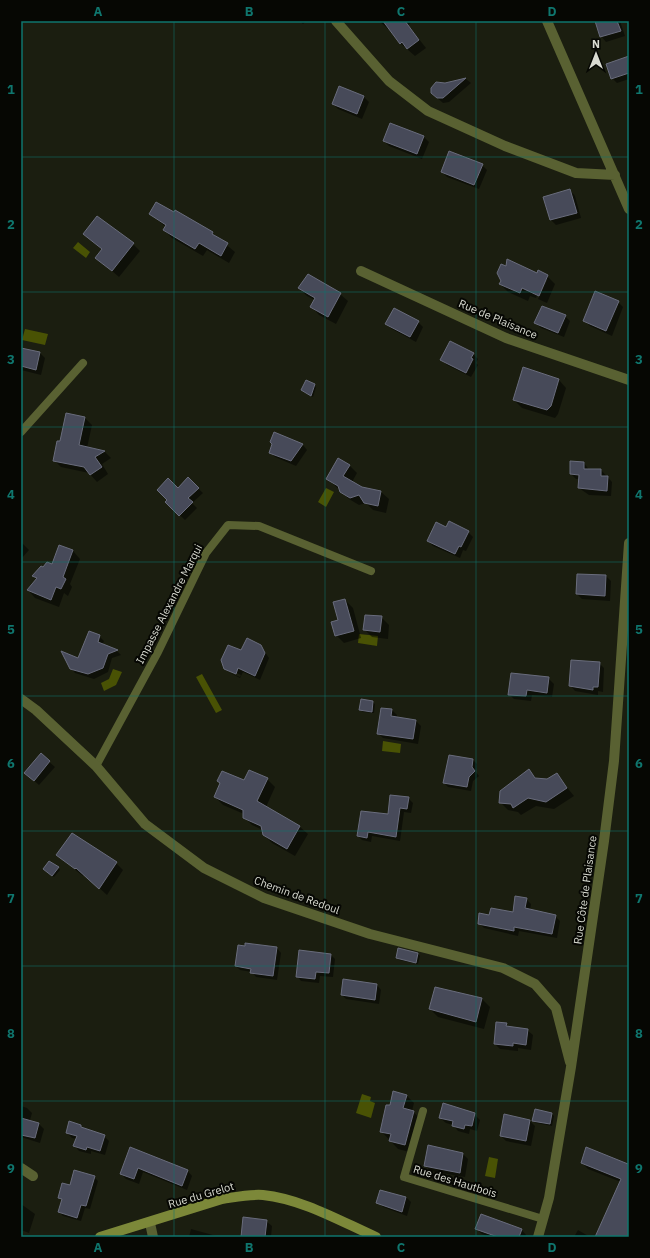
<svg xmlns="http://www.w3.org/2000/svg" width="650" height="1258" font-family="'IBM Plex Sans',sans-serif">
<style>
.water{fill:#495204}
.shadow{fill:#0007}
.building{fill:#474a59;stroke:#696c7c}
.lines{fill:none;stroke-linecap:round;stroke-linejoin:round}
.lane{stroke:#596132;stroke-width:8}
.street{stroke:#596132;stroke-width:10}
.secondary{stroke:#7c8839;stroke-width:10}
.grid{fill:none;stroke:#0f766e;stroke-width:1;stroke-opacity:0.55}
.labels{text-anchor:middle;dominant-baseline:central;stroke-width:4;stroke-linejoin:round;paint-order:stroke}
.street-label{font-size:11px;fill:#d9dbd1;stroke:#060703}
.neatline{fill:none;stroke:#0f766e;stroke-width:1.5}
.grid-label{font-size:13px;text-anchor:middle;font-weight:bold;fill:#0f766e}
</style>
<rect width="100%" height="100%" fill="#1b1e10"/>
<!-- water -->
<path class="water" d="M78 242 90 252 86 258 73 248Z
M25 329 48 334 45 345 22 340Z
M326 488 334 492 326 507 318 502Z
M359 634 378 636 377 646 358 643Z
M113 669 122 672 116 685 104 691 101 683 109 679Z
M202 674 222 710 216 713 196 677Z
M383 741 401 744 400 753 382 751Z
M362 1094 371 1097 370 1101 375 1103 371 1118 356 1113Z
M489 1157 498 1159 495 1178 485 1176Z"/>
<!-- shadow -->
<path class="shadow" d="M300 21H306L303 24Z
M379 21H413L408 25 426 48 415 56 400 43 389 28 388 29Z
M596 21H620L625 36 606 42 601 36Z
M629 59V79L617 83 612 78Z
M466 79 471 83 449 102 443 103 434 95 445 84Z
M340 87 364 97 369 102 362 119 338 109 333 104Z
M390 124 424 137 429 142 422 159 389 146 384 141Z
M482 165 487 170 479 189 447 177 442 172Z
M570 190 575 196 581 218 556 225 551 220 545 198Z
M150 214 212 233 235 252 229 263 207 250 203 256 172 238 164 230 166 227Z
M84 234 133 244 140 251 119 277 96 257 102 250Z
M537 274 547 276 555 284 547 303 538 299 547 280H544L536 298 530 296 528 301 508 292 500 284 502 281Z
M299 288 340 294 348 301 336 324 319 315 312 307 315 300 307 296Z
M618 302 623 307 612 336 590 326 585 321Z
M565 316 570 321 564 337 541 328 536 323Z
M418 322 423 327 416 342 392 329 386 324Z
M21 349 40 353 45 358 41 375 21 370Z
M473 354 478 359 476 363 478 365 471 377 447 365 442 360Z
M559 380 566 388 558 414 555 418 522 408 514 400Z
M314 385 316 387 313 397 302 390Z
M85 418 92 425 87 448 104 451 111 458 102 464 108 474 97 482 89 473 61 467 54 460 61 443Z
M274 434 303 445 307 450 296 466 275 457 270 452Z
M584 463 589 470H601L612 482 611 496 589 495 579 488V479H576L571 474Z
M349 465 357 473 352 482 362 488 381 492 389 499 386 513 373 510 366 503 359 505 349 499 328 479Z
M188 479 203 493 192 503 197 508 185 520 166 502Z
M447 529 468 532 473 537 466 551 463 550 460 558 433 546 428 541Z
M21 542 29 550 21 559Z
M60 546 73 551 80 559 70 584 72 587 68 596 64 593 59 607 35 598 28 590 37 580 34 576 52 565Z
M606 576 611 581 610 601 582 599 577 594Z
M345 600 353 608 361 638 344 643 336 635Z
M381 617 389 625 388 639 372 637 364 629Z
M99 636 104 641 102 645 117 651 121 655 112 658 108 672 94 679 75 673 71 668Z
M261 646 269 658 260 680 243 672 240 678 228 672 240 677 241 675 225 668 241 652Z
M599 663 604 668 603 692 598 691V695L575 691 570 685Z
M548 678 554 684 552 697 532 695 531 701 514 699 509 694Z
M372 702 375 704 374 713 363 712 360 710Z
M392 710 397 715V718L416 721 421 726 418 744 383 738 378 733Z
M41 755 55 767 39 785 31 778Z
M450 756 473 760 477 764 476 772 479 776 473 781 471 791 448 787 444 783Z
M529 771 537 779 548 780 556 774 574 796 554 809 536 806 521 815 518 812 508 810 500 802Z
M267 779 275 787 266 807 300 827 308 834 295 856 272 843 264 835 263 830 252 825 244 817V814L223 805 215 797 244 782Z
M408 798 413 803 411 813 404 812 400 841 372 836 371 842 362 840 358 836 389 816Z
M57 855 116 863 123 870 107 895 84 874 83 876Z
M58 867 60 870 54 877 46 871Z
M526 899 531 904 530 910 555 916 560 921 557 938 519 931 518 936 484 928 479 923 514 913Z
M246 944 277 948 281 953 277 980 256 977 252 972 240 970 236 966Z
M399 949 418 954 420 956 418 964 399 960 397 957Z
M331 955 335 959 333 977 320 976 319 983 301 981 297 976Z
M377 985 381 990 379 1004 346 999 342 995Z
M482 999 490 1007 484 1029 438 1017 430 1009Z
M506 1024 510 1028 527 1030 533 1035 531 1050 518 1048V1051L500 1049 495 1044Z
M406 1095 414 1103 412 1111 421 1119 413 1153 398 1149 381 1131 390 1107Z
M21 1106 27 1108 32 1113 30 1120 32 1122 39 1124 44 1129 40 1143 21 1137Z
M474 1114 480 1120 477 1131 470 1129 469 1134 458 1131 453 1125 446 1123 440 1118Z
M552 1114 554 1116 552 1126 536 1123 533 1121Z
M505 1116 530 1121 535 1126 531 1146 506 1141 501 1136Z
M81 1126 84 1130 104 1136 109 1141 105 1155 91 1151V1154L79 1151 75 1146 77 1139 72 1138 67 1133Z
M130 1148 187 1170 192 1176 187 1190 143 1172 139 1184 126 1179 121 1174Z
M463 1154 468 1159 465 1177 430 1171 425 1165Z
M582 1163 629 1165V1237H620L621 1182 588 1169Z
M94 1177 98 1181 90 1209 85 1208 81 1221 63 1216 59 1212 63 1201 59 1197 70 1186Z
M406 1197 411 1202 407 1216 383 1207 378 1202Z
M21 1204 35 1214 29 1233 21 1230Z
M266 1221 272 1226 271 1237H245Z
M191 1229 220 1237H189Z
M476 1229H521L526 1235 525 1237H491L482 1234Z
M578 1230 590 1237H574Z"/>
<!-- building -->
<path class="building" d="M383 21H405L419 40 407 49 402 42 400 44Z
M595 21H617L621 31 600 37Z
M629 56V73L611 79 606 64Z
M466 78 443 98H437L431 93V88L436 82 445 83Z
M339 86 364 96 357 114 332 104Z
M390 123 424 136 417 154 383 141Z
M449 151 483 164 474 185 441 172Z
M570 189 577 213 550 220 543 197Z
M156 202 174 212 175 210 213 232 212 234 228 243 221 256 199 243 195 249 163 230 166 225 149 214Z
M97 216 134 243 112 271 95 258 102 249 83 234Z
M507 259 537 273 538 270 548 275 539 296 522 288 520 293 499 284 501 281 497 273 501 264 506 266Z
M308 274 341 293 328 317 310 307 315 298 298 288Z
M595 291 619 301 606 331 583 321Z
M542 306 566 315 558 333 534 323Z
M394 308 419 321 410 337 385 324Z
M450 341 474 353 471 358 473 359 466 373 440 360Z
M21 348 40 352 36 370 21 366Z
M523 367 559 379 551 406 547 410 513 400Z
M306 380 315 384 311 396 301 390Z
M66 413 85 417 79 445 105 451 95 457 102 467 90 475 84 467 53 461 57 441H60Z
M274 432 303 444 291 461 269 453 272 444 270 442Z
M338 458 350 465 343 476 362 487 381 491 378 506 364 503 359 495 350 498 340 492 338 486 326 479Z
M570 461 584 462V469H601V476H608L607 491 578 488 579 475 570 474Z
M188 477 199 488 188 498 193 502 179 516 165 502 167 500 157 490 168 478 178 488Z
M449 521 469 531 461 547 459 546 455 554 427 541 436 522 446 527Z
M59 545 73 550 63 577 66 579 61 589 56 587 51 600 27 590 37 578 32 576 41 566 43 567 47 562 52 564Z
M577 574 606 575 605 596 576 594Z
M345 599 354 631 335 636 331 622 338 620 333 602Z
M365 615 382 616 380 632 363 630Z
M89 631 100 635 98 642 118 650 108 654 103 668 88 674 70 669 61 651 78 658Z
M247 638 261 645 265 653 255 676 238 668 236 674 224 669 221 660 228 645 241 650Z
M571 660 600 662 598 687H593V690L569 686Z
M511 673 549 677 547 693 527 690 526 696 508 695Z
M361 699 373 701 372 712 359 710Z
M381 708 392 709 391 716 416 720 413 739 377 734Z
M41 753 50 761 34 781 24 773Z
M449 755 473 759 472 767 475 771 469 777 467 787 443 783Z
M529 769 535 778 547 779 557 773 567 788 546 802 528 798 513 808 511 804 499 803 500 791Z
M249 770 268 778 257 801 300 826 287 849 263 835 261 826 243 818V810L214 797 220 783 217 781 222 771 244 780Z
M390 795 409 797 407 809 400 808 396 837 368 832 367 838 357 836 361 811 388 814Z
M72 833 117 862 99 889 76 868 75 869 56 855Z
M49 861 59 867 52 876 43 869Z
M515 896 527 898 525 908 556 915 552 934 514 927V931L478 924 479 913 489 915 491 908 513 912Z
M245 943 277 947 273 976 250 973 251 969 235 966 238 945 245 946Z
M398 948 418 953 416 963 396 958Z
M299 950 331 954 329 973 316 972 315 979 296 977Z
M343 979 377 984 375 1000 341 995Z
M435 987 482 998 476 1022 429 1009Z
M496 1022 507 1023 506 1026 528 1029 526 1045 513 1043V1046L494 1044Z
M393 1091 407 1095 403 1108 414 1111 405 1145 389 1141 391 1134 380 1132 386 1105H390Z
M443 1103 475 1113 472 1126 465 1125 464 1129 452 1126 453 1121 439 1118Z
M535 1109 552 1113 550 1124 532 1121Z
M504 1114 530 1120 526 1141 500 1136Z
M21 1118 39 1123 35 1138 21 1135Z
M69 1121 81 1125V1127L105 1135 100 1151 87 1147 86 1150 73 1146 77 1136 66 1133Z
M428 1145 463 1153 460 1173 424 1166Z
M130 1147 188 1170 182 1186 138 1168 134 1179 120 1174Z
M586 1147 628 1164 629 1162V1237H595L621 1179 581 1163Z
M74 1170 95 1176 86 1206 81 1205 77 1218 58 1212 62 1199 58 1198 62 1183 70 1185Z
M380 1190 406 1197 402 1212 376 1203Z
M481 1214 522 1229 519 1237H498L475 1229Z
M243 1217 267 1220 265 1237H241Z"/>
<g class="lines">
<!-- lane -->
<path class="lane" d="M21 432 83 363
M96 766 158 652 206 553 228 525 259 526 371 571
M423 1111 404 1177 543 1219"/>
<!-- street -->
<path class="street" d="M336 21 389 81 428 111 505 146 576 173 615 175
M547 21 629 209
M361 271 506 338 629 380
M21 699 36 710 96 766 145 824 204 868 264 898 370 934 503 968 535 984 556 1008 570 1062
M21 1168 33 1176
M150 1223 153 1237
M538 1237 549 1198 571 1067 604 841 614 761 629 543"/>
<!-- secondary -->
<path class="secondary" d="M100 1237 222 1199C236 1197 249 1194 263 1195 302 1199 340 1221 376 1237"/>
</g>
<!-- grid -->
<path class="grid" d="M174 21V1237M325 21V1237M476 21V1237M21 157H629M21 292H629M21 427H629M21 562H629M21 696H629M21 831H629M21 966H629M21 1101H629"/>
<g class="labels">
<!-- street labels -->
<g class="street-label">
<text transform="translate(498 319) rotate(23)">Rue de Plaisance</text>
<text transform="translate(169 604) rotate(-63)">Impasse Alexandre Marqui</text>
<text transform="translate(585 890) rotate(-82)">Rue Côte de Plaisance</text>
<text transform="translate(297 895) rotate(20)">Chemin de Redoul</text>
<text transform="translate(455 1181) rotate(17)">Rue des Hautbois</text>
<text transform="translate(201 1195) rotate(-16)">Rue du Grelot</text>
</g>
</g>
<!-- border -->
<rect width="650" height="1258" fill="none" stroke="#060703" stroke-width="44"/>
<!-- north arrow -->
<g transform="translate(596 54)" stroke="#060703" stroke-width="3" paint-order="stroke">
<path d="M0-3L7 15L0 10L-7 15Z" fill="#d9dbd1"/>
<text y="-6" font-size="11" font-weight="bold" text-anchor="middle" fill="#d9dbd1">N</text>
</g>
<rect x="22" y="22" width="606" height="1214" class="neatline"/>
<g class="grid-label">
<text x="98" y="16">A</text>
<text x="249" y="16">B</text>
<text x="401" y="16">C</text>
<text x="552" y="16">D</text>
<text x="11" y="94">1</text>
<text x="639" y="94">1</text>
<text x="11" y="229">2</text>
<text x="639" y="229">2</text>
<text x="11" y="364">3</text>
<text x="639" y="364">3</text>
<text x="11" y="499">4</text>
<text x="639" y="499">4</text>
<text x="11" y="634">5</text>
<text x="639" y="634">5</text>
<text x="11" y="768">6</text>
<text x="639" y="768">6</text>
<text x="11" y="903">7</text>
<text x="639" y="903">7</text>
<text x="11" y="1038">8</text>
<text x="639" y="1038">8</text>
<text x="11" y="1173">9</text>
<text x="639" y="1173">9</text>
<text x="98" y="1252">A</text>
<text x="249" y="1252">B</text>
<text x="401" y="1252">C</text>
<text x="552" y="1252">D</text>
</g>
</svg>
